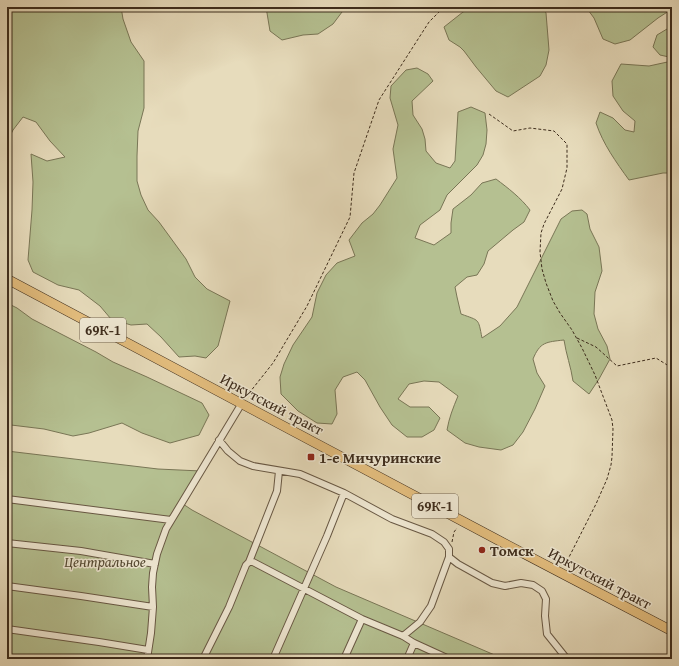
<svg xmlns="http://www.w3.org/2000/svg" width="679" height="666" font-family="'Gentium Book Plus',serif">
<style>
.green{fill:#b5c091;stroke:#797656}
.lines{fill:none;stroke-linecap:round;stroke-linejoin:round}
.street-casing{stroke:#685844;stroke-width:8}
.primary-casing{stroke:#3d2c1c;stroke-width:10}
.path{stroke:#3d2c1c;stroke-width:1;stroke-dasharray:3 2;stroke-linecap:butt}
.street{stroke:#efe8d3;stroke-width:6}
.primary{stroke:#e4be7e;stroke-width:9}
.poi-dot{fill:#8f2418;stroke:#efe8d3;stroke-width:1.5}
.labels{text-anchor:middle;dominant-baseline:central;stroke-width:3;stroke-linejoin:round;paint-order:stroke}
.shield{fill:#efe8d3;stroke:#726453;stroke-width:1}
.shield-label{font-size:14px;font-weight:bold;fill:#3d2c1c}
.street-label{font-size:15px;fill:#3d2c1c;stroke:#efe8d3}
.poi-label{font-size:15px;font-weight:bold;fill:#3d2c1c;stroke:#efe8d3;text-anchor:start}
.park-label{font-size:15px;font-style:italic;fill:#554a33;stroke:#efe8d3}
</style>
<rect width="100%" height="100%" fill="#e7dcbc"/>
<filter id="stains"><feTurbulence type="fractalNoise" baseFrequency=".005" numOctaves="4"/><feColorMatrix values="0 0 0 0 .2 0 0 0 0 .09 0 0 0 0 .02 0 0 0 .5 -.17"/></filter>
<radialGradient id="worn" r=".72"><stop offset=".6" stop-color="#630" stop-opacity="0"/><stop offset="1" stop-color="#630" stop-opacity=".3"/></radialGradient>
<!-- green -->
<path class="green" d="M7 7H121L123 19 131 42 144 61V108L138 131 137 156V181L141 195 148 210 159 222 186 259 195 277 207 289 230 301 218 346 206 358 195 356 179 357 161 337 147 324 131 325 111 319 100 306 79 290 58 285 33 272 28 260 32 210 33 182 31 154 47 161 65 157 50 141 36 122 23 117 13 130 7 142Z
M266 7H345V8L333 24 318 34 303 35 282 40 270 31Z
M472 7H543L546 13 549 50 546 65 540 76 508 97 496 91 476 67 464 51 460 47 449 40 444 27 463 12Z
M587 7H672V9L658 18 630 40 615 44 603 39 594 18 588 10Z
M672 26V56L669 57 660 55 653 47 657 35Z
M672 61V140L669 142 672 148V173H663L629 180C616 162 603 144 596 123L600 112 613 118 625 130 634 132 635 121 623 111 613 96 612 81 621 64 649 66Z
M417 68 428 74 433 81 412 101 413 115 422 129 425 139 426 151 436 163 450 168 455 161 458 112 471 107 485 113 487 130 486 144 483 155 477 165 447 195 440 210 420 225 415 238 434 245 451 233V223L453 209 471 195 482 183 496 179C508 188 521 198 530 210L524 222 513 230 488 251 484 264 477 275 467 277 455 287 457 297 461 314C480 321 478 318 482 338L500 326 517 307 561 219 572 211 582 210 587 214 590 229 599 247 602 271 595 292 594 314 598 329 607 346 610 359 599 379 589 394 573 381C571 367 566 354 564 340 546 342 540 342 533 359L537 373 545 386 535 409 523 432 513 445 501 450 479 447 465 443 447 430C449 418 453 408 458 396L439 382 424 381 409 384 398 399 410 407H429L440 418 434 430 422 437H407L392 425 380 407 365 380 357 372 343 377 335 390 337 414 332 424 317 423 298 411 281 394 280 377 284 364 293 345 312 317 317 293 326 275 337 263 355 256 349 240 362 223 373 214 380 205 397 178 393 149 398 125 390 98 391 86 406 70Z
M7 303 17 308 32 319 96 352 113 362 147 377 202 403 209 415 199 435 170 443 142 433 122 423 89 433 73 436 44 429 11 425 7 423V328L8 327 7 326Z
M7 451 158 469 201 471 183 504 192 510 336 587 504 659H7Z"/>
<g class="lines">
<!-- street casing -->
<g class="street-casing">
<path id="street" d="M219 440 228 451 240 461 253 466 300 474 344 493 392 519 432 534 444 542 449 549V557L431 606 420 622 403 636
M7 499 171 520
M7 543 81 551 155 564
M449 557 458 564 492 583 505 586 521 583 533 585 542 591 546 599 545 616 547 634 567 659
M249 562H253L362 619 403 636 414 643 449 659
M7 586 81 596 153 607
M7 629 99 642 148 650
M147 659 151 633 153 607 152 587 153 573 157 554 166 529 242 403
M203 659 229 607 246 565 249 562 277 491 279 471
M273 659 327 536 344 493
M344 659 362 619
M407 659 414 643"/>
</g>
<!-- primary casing -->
<g class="primary-casing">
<path id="primary" d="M7 279 496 539 672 631"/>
</g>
<!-- path -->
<path class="path" d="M489 114 513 131 530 128 554 131 567 144V168L562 189 544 224 541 233 540 252 542 269 546 283 553 301 560 313 572 330 582 348 595 375 612 420 613 429 612 457 611 465 607 479 596 504 565 565
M577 338 596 347 617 366 656 358 672 368
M246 397 273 363 307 306 350 217 354 173 379 100 429 22 444 7
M452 542 454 532 457 528"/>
<!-- street -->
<use href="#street" class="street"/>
<!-- primary -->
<use href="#primary" class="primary"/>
</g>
<!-- markers -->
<g class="poi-dot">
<rect x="307" y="453" width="8" height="8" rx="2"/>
<circle cx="482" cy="550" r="4"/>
</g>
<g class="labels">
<!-- shield labels -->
<g class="shield">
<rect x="80" y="318" width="46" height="24" rx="3"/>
<rect x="412" y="494" width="46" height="24" rx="3"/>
</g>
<g class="shield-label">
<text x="103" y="330">69К-1</text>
<text x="435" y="506">69К-1</text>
</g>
<!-- street labels -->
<g class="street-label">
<text transform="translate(272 404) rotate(28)">Иркутский тракт</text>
<text transform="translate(600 578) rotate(28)">Иркутский тракт</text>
</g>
<!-- poi labels -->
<g class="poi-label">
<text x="319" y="457">1-е Мичуринские</text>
<text x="490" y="550">Томск</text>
</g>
<!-- park labels -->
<g class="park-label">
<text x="105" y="561">Центральное</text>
</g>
</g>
<!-- margin -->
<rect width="679" height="666" fill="none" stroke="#e7dcbc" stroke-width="24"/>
<rect x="8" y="8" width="663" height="650" fill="none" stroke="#3d2c1c" stroke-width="2"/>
<rect x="12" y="12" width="655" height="642" fill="none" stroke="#3d2c1c"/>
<rect width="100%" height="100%" filter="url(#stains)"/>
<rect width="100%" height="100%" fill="url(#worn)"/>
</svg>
